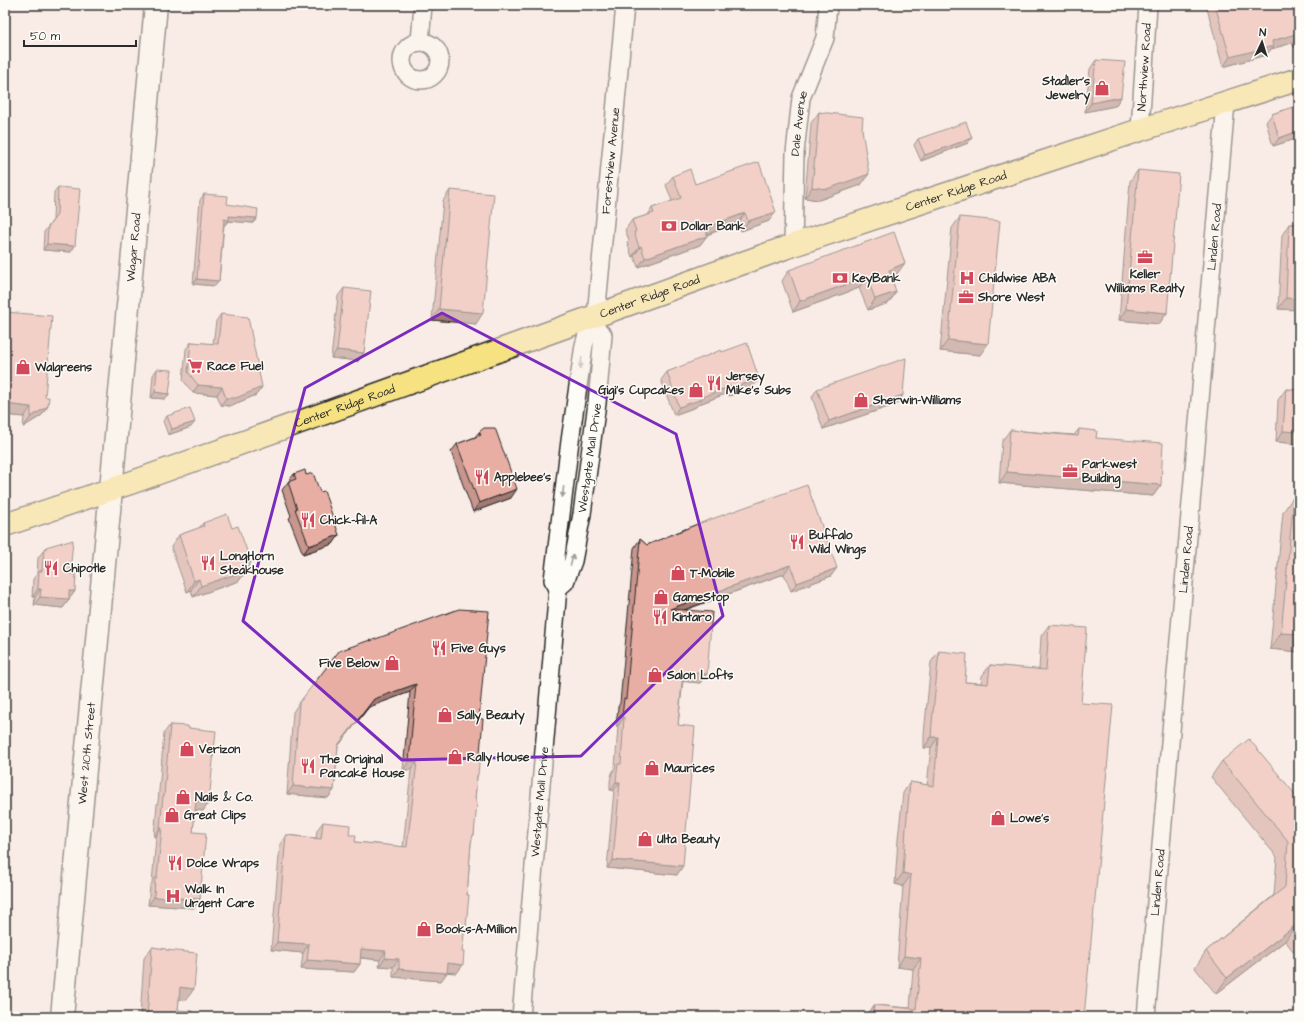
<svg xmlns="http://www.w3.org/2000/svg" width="1304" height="1022" font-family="'Architects Daughter',sans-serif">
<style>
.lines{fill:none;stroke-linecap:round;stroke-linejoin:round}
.street-casing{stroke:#2b2b2b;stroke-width:20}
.secondary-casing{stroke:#2b2b2b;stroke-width:25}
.primary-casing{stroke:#2b2b2b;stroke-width:25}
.street{stroke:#fdfcf7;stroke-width:17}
.secondary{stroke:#fdfcf7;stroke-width:22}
.primary{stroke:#f7e281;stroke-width:22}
.wall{fill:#c8968d;stroke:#2b2b2b}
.shaded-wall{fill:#a27a73;stroke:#2b2b2b}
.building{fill:#e8aea4;stroke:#2b2b2b}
.oneway{fill:#9e9e9b}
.marked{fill:none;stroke:#7b2cbf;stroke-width:3;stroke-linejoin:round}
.labels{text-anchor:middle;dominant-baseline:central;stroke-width:3;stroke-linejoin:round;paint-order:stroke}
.street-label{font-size:12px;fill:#2b2b2b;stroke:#fdfcf7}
.poi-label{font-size:12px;font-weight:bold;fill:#2b2b2b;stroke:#fdfcf7;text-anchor:start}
</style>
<rect width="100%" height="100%" fill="#f9ece6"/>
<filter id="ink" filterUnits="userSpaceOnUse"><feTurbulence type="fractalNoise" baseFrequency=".025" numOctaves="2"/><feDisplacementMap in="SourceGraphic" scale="8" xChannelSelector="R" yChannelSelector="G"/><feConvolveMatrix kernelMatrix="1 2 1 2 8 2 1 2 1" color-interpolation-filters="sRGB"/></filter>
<g filter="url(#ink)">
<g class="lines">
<!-- street casing -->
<g class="street-casing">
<g id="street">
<path d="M420 42 423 5"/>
<circle cx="421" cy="61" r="19"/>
<path id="s1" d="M1140 130 1148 5"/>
<path id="s2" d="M793 245 795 153 801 98 825 38 828 5"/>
<path id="s3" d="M595 328 603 335 597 403 582 514 573 561 565 582 558 588 553 580 570 441 584 345 587 335 595 328 596 316 625 5"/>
<path id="s4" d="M521 1017 558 588"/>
<path id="s5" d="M1146 1017 1226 103"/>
</g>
</g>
<!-- secondary casing -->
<g class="secondary-casing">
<g id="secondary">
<path id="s6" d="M62 1017 156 5"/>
</g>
</g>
<!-- primary casing -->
<g class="primary-casing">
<g id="primary">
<path id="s7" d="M5 525 133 482 793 245 1140 130 1299 79"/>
</g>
</g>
<!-- street -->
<use href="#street" class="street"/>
<!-- secondary -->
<use href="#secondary" class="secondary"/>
<!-- primary -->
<use href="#primary" class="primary"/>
</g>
<!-- wall -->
<path class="wall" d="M1206 5H1299V46L1294 47 1292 43 1271 49 1266 55 1223 67Z
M1096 60 1121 97 1115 106 1085 112 1090 69Z
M1299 105V138L1273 146 1266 122 1272 114Z
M819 112 862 129 861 185 819 200 805 198 811 123Z
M918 139 968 143 921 161 914 145Z
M1138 170 1167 313 1159 324 1119 320 1130 181Z
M673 176 695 184 769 221 741 231 738 223 707 235 700 245 638 267 634 256 632 257 627 242 629 240 625 230 632 220 648 215 652 208 672 201 666 185Z
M58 187 71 252 43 250 44 232 53 220 54 192Z
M450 190 476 324 432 320 443 201Z
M204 194 257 218 253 223 228 221 225 225H224L219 281 215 286 193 284 200 200Z
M960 217 980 355 940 351 952 228Z
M1289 224H1299V310L1278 309 1282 235Z
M789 270 897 274 891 277 896 292 889 303 868 310 859 288 793 312 782 281Z
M344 288 364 353 358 361 331 358 338 296Z
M221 314 262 387 256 395 230 406 221 405 217 395 193 393 183 380 186 349 191 342 213 344 216 321Z
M722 352 753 387 729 396 728 393 699 404 696 407 674 415 661 380 667 372Z
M157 369 169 394 166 399 151 398 153 375Z
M817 389 903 395 897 404 823 429 812 397Z
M1286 389 1299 390V444L1276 442 1278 400Z
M45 397 48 406 41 416 23 427 24 417 5 415Z
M167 416 191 427 168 435 163 421Z
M1079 429 1096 438 1161 485 1153 496 999 483 1002 441 1010 430 1074 435Z
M479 432 511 498 473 512 451 452 457 444 475 437Z
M294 474 306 475 339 535 333 544 303 554 289 518 291 516 282 490Z
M1294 496 1299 652 1270 649 1283 512Z
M203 523 232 528 251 562 239 581 193 597 191 590 187 592 171 547 179 535 199 528Z
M695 525 831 576 791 591 784 574 685 610 707 674 700 683 683 681 678 725 677 875 607 868 614 790H610V781L612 773 615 768 618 726H616L618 707 620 703 634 548 640 539 647 545Z
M46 547 70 574 75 591 63 608 34 605 35 597H32L33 579 37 574 38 558Z
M1049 625 1081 703 1084 1017H866L874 1005 910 1008 913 969 897 967 903 886 895 884 898 839 903 793 910 782 927 785 931 748H924V734L931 662 939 651 965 682 981 683 982 676 990 665 1039 670 1041 636Z
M370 641 479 719 477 777 475 799 474 835 472 837 471 843 467 895 466 926 464 929 457 973 447 972 441 981 393 977V967L379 966 380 960 360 958V964L354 972 301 969 303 953 271 950 280 844 286 835 316 838 317 830 323 822 349 835 355 842 403 847 411 770H403L410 692 369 707 338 746 334 790 328 798 287 794 293 712 299 703Z
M170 725 188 728 209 802 203 811 195 810 193 832 200 899 194 908 148 905 150 886 152 883 156 837H154L157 804 158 802 164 733Z
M1222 761 1299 799V958L1285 941 1216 994 1195 968 1206 951 1274 895 1277 857 1211 777Z
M152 947 166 950 186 1000 179 999 178 1010 191 1017H140L144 958Z"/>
<!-- shaded-wall -->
<path class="shaded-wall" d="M1299 33 1292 43 1271 49 1266 55 1223 67 1230 57 1272 41Z
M1299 40V46L1294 47Z
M1121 97 1115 106 1085 112 1091 103Z
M1299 131V138L1273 146 1279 138Z
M972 138 968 143 921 161 925 155Z
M869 174 861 185 819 200 805 198 812 187Z
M776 212 769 221 741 231 748 221Z
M745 213 738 223 700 237 707 227Z
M229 216 257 218 253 223 228 221 225 225H220L224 219Z
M707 236 700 245 638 267 645 258Z
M47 244 75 246 71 252 43 250Z
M641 246 634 256 632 257 639 247Z
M905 263 897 274 881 281 889 270Z
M867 277 859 288 793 312 800 301Z
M197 279 219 281 215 286 193 284Z
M896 292 889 303 868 310 875 299Z
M1286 298 1299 299V310L1278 309Z
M439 309 483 313 476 324 432 320Z
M1126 309 1167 313 1159 324 1119 320Z
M948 340 988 344 980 355 940 351Z
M337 350 364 353 358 361 331 358Z
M759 379 753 387 729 396 735 387Z
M198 385 222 387 217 395 193 393Z
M734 385 728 393 699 404 696 407 674 415 679 407 702 397Z
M262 387 256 395 230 406 221 405 226 398Z
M155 392 169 394 166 399 151 398Z
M903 395 897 404 823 429 829 421Z
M5 404 31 407 24 417 5 415Z
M48 406 41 416 23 427 31 417Z
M195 422 191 427 168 435 172 429Z
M1283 431 1299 432V444L1276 442Z
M1007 472 1161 485 1153 496 999 483Z
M517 489 511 498 473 512 479 503Z
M339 535 333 544 303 554 309 546Z
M251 562 246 570H247L239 581 193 597 201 586 245 564Z
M790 565 784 574 664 617 670 609Z
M837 568 831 576 791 591 797 583Z
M199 579 191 590 187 592 194 581Z
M38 589H41L35 597H32Z
M69 591H75L63 608 34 605 40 597Z
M1281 633 1299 634V652L1270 649Z
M683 672 707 674 700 683 677 681Z
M416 684 410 692 369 707 332 754 374 699Z
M622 717H624L618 726H616Z
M931 737H938L931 748H924Z
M409 761 417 762 411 770H403Z
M616 782H620L614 790H610Z
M293 786 334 790 328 798 287 794Z
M196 801 209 802 203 811 190 809Z
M160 828H162L156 837H154Z
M613 860 683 866 677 875 607 868Z
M903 873 911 875 903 886 895 884Z
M154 897 200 899 194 908 148 905Z
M1296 925 1285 941 1216 994 1227 978Z
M277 942 309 944 303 953 271 950Z
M361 949 386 951 380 960 355 957Z
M904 956 921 958 913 969 897 967Z
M385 958 399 959 393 967 379 966Z
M307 960 360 964 354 972 301 969Z
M448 963 463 965 457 973 442 972Z
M399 969 447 973 441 981 393 977Z
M180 987 194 989 186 1000 173 998Z"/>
<!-- building -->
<path class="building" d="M1215 5H1299V33L1272 41 1273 46 1230 57Z
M1096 60 1125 62 1121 97 1091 103Z
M1299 105V131L1279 138 1272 114Z
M819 112 863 117 862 129 869 174 827 189 812 187Z
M966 122 972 138 925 155 918 139Z
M759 162 776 212 748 221 745 213 707 227V236L645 258 641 246 639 247 634 232 636 231 632 220 654 213 652 208 681 198 673 176 690 169 695 184Z
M1138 170 1179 174 1167 313 1126 309Z
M58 187 80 189 75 246 47 244 48 227 57 215Z
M450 190 494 194 483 313 439 309Z
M204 194 228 196 227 204 258 209 257 218 229 216V220L224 219 219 281 197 279Z
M960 217 1000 221 988 344 948 340Z
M1289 224H1299V299L1286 298Z
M894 232 905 263 889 270 896 292 875 299 867 277 800 301 789 270Z
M344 288 371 291 364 353 337 350Z
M5 312 52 316 45 397H49L48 406 31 417V407L5 404Z
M221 314 248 317 262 387 236 398H226L222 387 198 385 188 372 191 342 218 344Z
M747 343 759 379 735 387 734 385 702 397V399L679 407 667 372 721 350 722 352Z
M906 358 903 395 829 421 817 389Z
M157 369 172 370 169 394 155 392Z
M1286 389 1299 390V432L1283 431Z
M190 408 195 422 172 429 167 416Z
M484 428H495L517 489 479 503 457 444 481 435 479 432Z
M1079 429 1097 431 1096 438 1163 443 1161 485 1007 472 1010 430 1078 436Z
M305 470 306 475 313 473 320 492 324 491 339 535 309 546 295 509H297L288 482 296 479 294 474Z
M807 485 837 568 797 583 790 565 670 609 712 612 707 674 683 672 678 725 695 727 683 866 613 860 620 782H616L617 772 618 764H621L624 717H622L624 698 626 699 640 539 647 545 695 525Z
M1294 496H1299V634L1281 633Z
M227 514 232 528 238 526 251 562 245 564 247 570 201 586 199 579 194 581 179 535 204 526 203 523Z
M73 540 70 574H76L75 591H69V599L40 597 41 589H38L39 571H42L44 550 46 549V547L63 542V543Z
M459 609 489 611 479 719H483L478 775H477L475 799H476V803H477L474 835H473L471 843 467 895H469L466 926H465L462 952H464L463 965 448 963 447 973 399 969V959L385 958 386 951 361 949 360 964 307 960 309 944 277 942 286 835 321 839 323 822 350 825 349 835H356L355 842 407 847 417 762 409 761 416 684 374 699 338 745 334 790 293 786 299 703 339 651 370 640V641Z
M1049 625 1087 628 1081 703 1113 705 1084 1017H873L874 1005 916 1009 921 958 904 956 911 875 903 873 906 828 910 782 934 786 938 737H931L932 723 939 651 967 654 965 682 988 684 990 665 1046 670Z
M170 725 188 726V728L216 731 209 802 196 801 193 832 206 833 200 899 154 897 155 878H157L162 828H160L163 796H164Z
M1249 739 1299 799V929L1296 925 1227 978 1206 951 1285 887 1288 841 1222 761Z
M152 947 166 949V950L197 953 194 989 180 987 178 1010 192 1011 191 1017H147Z"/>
<!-- one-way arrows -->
<defs><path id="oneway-solid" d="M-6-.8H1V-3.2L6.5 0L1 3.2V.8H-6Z"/></defs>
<g class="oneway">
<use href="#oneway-solid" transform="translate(581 363) rotate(98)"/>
<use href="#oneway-solid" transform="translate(563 492) rotate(97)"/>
<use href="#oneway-solid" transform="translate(572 560) rotate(-74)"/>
</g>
</g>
<!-- marked area -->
<path d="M0 0H1304V1022H0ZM442 313 676 434 723 616 581 756 402 760 243 621 305 388Z" fill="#f9ece6" fill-opacity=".55" fill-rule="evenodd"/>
<path class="marked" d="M442 313 676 434 723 616 581 756 402 760 243 621 305 388Z"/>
<!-- icons -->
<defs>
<g id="shop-bare" transform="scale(1.2)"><path d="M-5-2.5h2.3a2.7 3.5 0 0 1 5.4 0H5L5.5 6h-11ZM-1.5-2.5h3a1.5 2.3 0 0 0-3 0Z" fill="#d1495b" stroke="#fdfcf7" stroke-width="2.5" paint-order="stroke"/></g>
<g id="bank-bare" transform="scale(1.2)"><path d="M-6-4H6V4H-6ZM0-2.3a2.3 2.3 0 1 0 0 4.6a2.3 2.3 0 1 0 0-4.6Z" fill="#d1495b" stroke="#fdfcf7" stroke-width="2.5" paint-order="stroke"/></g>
<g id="office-bare" transform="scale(1.2)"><path d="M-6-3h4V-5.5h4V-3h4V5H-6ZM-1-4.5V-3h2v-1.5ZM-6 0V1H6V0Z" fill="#d1495b" stroke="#fdfcf7" stroke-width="2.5" paint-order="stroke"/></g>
<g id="hospital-bare" transform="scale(1.2)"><path d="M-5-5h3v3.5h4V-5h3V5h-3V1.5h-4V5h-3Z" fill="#d1495b" stroke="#fdfcf7" stroke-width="2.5" paint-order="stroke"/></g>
<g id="supermarket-bare" transform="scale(1.2)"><path d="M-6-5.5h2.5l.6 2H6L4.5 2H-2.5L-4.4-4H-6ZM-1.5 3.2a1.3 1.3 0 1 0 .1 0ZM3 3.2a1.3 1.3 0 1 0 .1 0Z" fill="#d1495b" stroke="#fdfcf7" stroke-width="2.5" paint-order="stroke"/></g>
<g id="restaurant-bare" transform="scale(1.2)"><path d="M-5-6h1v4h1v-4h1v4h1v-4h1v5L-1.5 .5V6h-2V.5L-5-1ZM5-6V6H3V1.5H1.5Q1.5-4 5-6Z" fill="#d1495b" stroke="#fdfcf7" stroke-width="2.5" paint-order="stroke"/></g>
</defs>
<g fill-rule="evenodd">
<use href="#shop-bare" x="1102" y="88"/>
<use href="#bank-bare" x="669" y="226"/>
<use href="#office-bare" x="1145" y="257"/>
<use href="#bank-bare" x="840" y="278"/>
<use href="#hospital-bare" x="967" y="278"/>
<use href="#office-bare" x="966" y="297"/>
<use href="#supermarket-bare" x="195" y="366"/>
<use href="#shop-bare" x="23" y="367"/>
<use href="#restaurant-bare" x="714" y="383"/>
<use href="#shop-bare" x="696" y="390"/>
<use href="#shop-bare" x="861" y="400"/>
<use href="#office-bare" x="1070" y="471"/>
<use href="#restaurant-bare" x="482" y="477"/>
<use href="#restaurant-bare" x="308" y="520"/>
<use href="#restaurant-bare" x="797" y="542"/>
<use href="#restaurant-bare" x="208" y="563"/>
<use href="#restaurant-bare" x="51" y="568"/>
<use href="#shop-bare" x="678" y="573"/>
<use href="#shop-bare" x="661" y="597"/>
<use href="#restaurant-bare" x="660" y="617"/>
<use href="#restaurant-bare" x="439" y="648"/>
<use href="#shop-bare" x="392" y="663"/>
<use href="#shop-bare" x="655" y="675"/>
<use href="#shop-bare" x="445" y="715"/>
<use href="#shop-bare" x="187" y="749"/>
<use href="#shop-bare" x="455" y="757"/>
<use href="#restaurant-bare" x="308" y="766"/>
<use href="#shop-bare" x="652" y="768"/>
<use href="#shop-bare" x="183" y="797"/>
<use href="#shop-bare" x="172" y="815"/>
<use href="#shop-bare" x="998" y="818"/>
<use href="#shop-bare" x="645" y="839"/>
<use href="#restaurant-bare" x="175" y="863"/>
<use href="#hospital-bare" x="173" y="896"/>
<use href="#shop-bare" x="424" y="929"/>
</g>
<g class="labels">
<!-- street labels -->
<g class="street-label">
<text stroke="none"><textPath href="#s1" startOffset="63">Northview Road</textPath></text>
<text stroke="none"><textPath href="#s2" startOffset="122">Dale Avenue</textPath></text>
<text stroke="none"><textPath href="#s3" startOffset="706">Forestview Avenue</textPath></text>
<text stroke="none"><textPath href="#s7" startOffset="1008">Center Ridge Road</textPath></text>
<text stroke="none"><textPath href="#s5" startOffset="783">Linden Road</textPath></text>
<text stroke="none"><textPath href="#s6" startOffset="773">Wagar Road</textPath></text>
<text stroke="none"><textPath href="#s7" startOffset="684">Center Ridge Road</textPath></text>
<text stroke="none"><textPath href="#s7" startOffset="360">Center Ridge Road</textPath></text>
<text transform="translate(590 458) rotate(-82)">Westgate Mall Drive</text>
<text stroke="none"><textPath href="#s5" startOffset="459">Linden Road</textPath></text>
<text stroke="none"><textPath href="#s6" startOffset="265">West 210th Street</textPath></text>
<text stroke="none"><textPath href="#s4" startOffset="216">Westgate Mall Drive</textPath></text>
<text stroke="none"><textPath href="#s5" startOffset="135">Linden Road</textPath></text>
</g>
<!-- poi labels -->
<g class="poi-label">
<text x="1090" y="81" text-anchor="end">Stadler's<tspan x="1090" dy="14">Jewelry</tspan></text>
<text x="681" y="226">Dollar Bank</text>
<text x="1145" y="274" text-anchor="middle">Keller<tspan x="1145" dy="14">Williams Realty</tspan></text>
<text x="852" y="278">KeyBank</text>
<text x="979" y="278">Childwise ABA</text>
<text x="978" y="297">Shore West</text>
<text x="207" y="366">Race Fuel</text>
<text x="35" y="367">Walgreens</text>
<text x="726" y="376">Jersey<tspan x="726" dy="14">Mike's Subs</tspan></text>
<text x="684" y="390" text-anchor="end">Gigi's Cupcakes</text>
<text x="873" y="400">Sherwin-Williams</text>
<text x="1082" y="464">Parkwest<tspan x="1082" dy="14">Building</tspan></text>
<text x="494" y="477">Applebee's</text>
<text x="320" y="520">Chick-fil-A</text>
<text x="809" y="535">Buffalo<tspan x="809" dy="14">Wild Wings</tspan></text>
<text x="220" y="556">LongHorn<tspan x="220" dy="14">Steakhouse</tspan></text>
<text x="63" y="568">Chipotle</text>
<text x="690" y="573">T-Mobile</text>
<text x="673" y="597">GameStop</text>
<text x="672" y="617">Kintaro</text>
<text x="451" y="648">Five Guys</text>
<text x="380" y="663" text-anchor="end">Five Below</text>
<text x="667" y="675">Salon Lofts</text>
<text x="457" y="715">Sally Beauty</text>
<text x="199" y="749">Verizon</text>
<text x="467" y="757">Rally House</text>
<text x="320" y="759">The Original<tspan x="320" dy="14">Pancake House</tspan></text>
<text x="664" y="768">Maurices</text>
<text x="195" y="797">Nails &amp; Co.</text>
<text x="184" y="815">Great Clips</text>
<text x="1010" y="818">Lowe's</text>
<text x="657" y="839">Ulta Beauty</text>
<text x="187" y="863">Dolce Wraps</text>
<text x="185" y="889">Walk In<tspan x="185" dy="14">Urgent Care</tspan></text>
<text x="436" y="929">Books-A-Million</text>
</g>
</g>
<!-- margin -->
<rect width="1304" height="1022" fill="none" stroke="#fdfcf7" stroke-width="20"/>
<rect x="10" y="10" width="1284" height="1002" fill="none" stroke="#2b2b2b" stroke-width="1.5" filter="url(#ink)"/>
<!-- north arrow -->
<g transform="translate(1262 42) rotate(4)" stroke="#fdfcf7" stroke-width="3" paint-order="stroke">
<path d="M0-3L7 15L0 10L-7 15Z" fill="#2b2b2b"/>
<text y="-6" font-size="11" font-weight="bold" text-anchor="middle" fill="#2b2b2b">N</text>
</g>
<!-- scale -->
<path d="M24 40v6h112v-6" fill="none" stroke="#2b2b2b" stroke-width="2"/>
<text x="30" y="40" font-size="12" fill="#2b2b2b" stroke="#fdfcf7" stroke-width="3" paint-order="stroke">50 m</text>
</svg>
